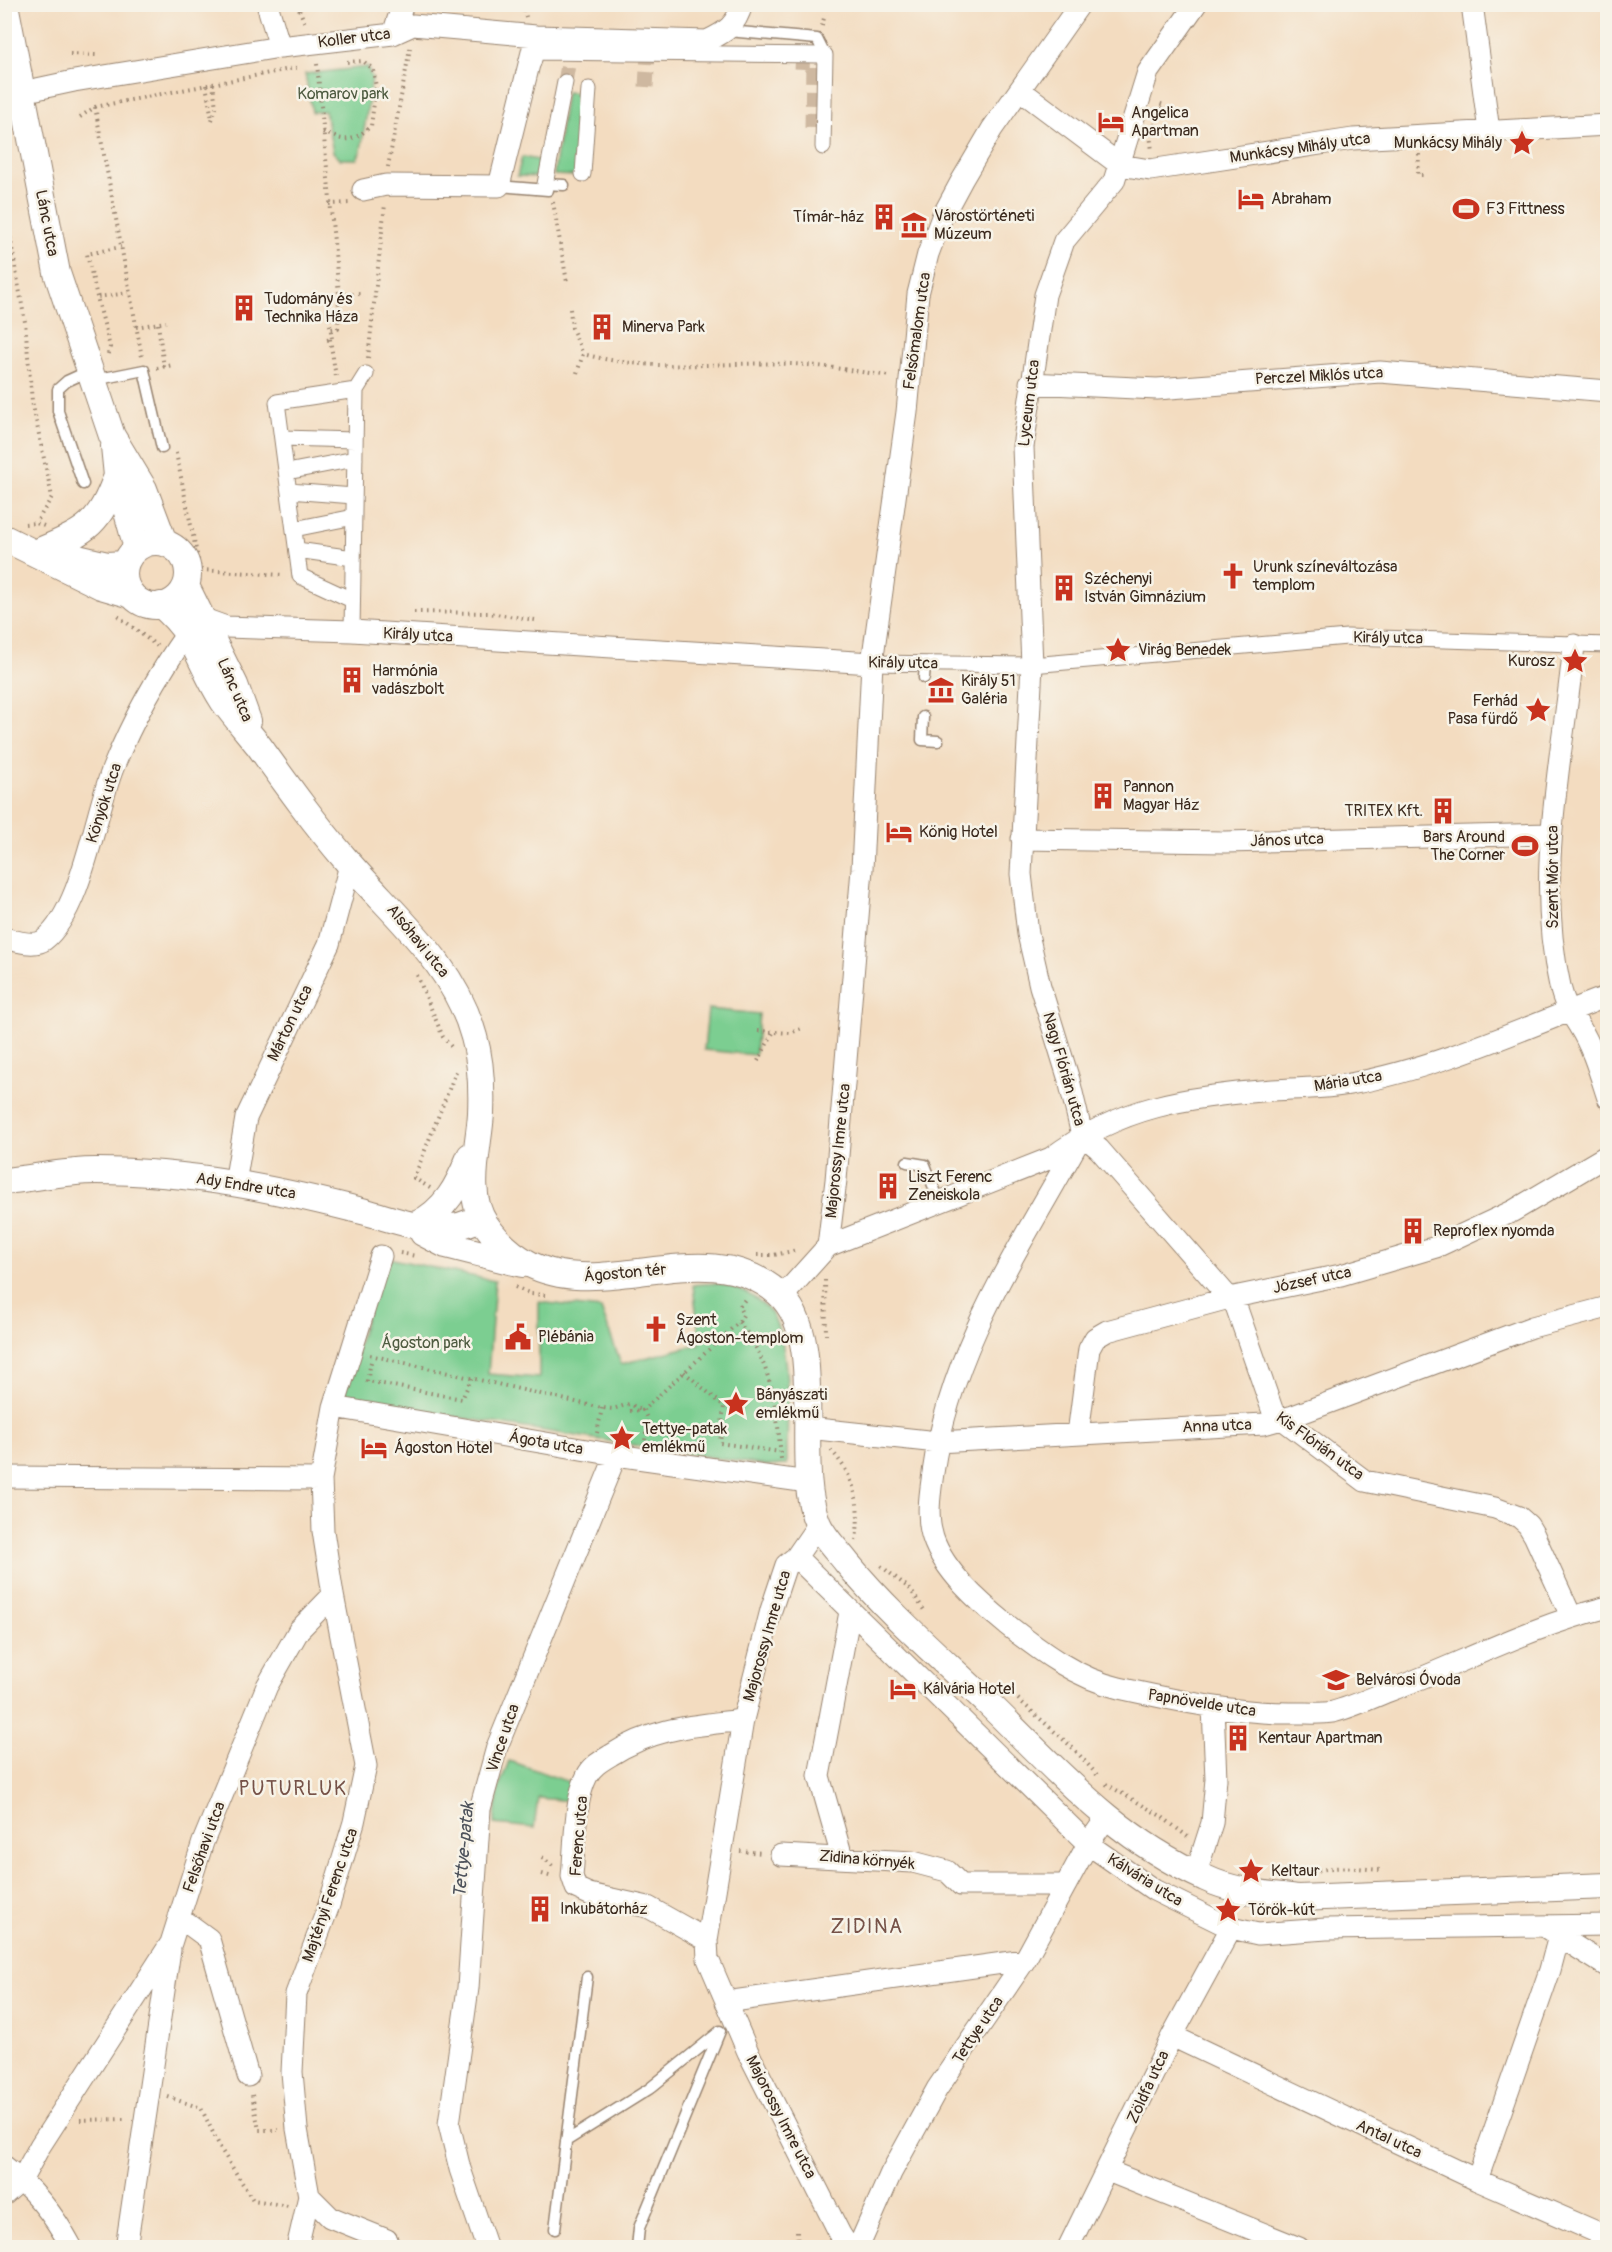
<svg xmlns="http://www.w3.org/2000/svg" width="1612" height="2252" font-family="Pangolin,sans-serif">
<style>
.green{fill:#7bce91;stroke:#5b7c58;stroke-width:1.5}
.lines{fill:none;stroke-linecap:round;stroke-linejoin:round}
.stream{stroke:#78b1e9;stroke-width:6}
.pedestrian-tunnel{stroke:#ceb8a0;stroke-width:15;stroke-dasharray:15 8;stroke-linecap:butt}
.service-casing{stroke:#97836f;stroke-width:13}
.pedestrian-casing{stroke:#97836f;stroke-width:17}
.minor-casing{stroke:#97836f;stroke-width:23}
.tertiary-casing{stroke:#97836f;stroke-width:28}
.path{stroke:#97836f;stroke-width:4;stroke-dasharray:1.5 4.5;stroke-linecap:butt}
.service{stroke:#fff;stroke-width:10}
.pedestrian{stroke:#fff;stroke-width:15}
.minor{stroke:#fff;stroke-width:21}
.tertiary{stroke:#fff;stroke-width:26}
.labels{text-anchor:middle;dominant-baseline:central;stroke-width:5;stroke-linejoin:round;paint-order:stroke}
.street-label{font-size:16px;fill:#3b2a1e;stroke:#f7f3e8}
.park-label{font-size:16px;fill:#4e5b40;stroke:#f7f3e8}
.poi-label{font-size:16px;fill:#3b2a1e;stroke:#f7f3e8;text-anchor:start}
.water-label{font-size:18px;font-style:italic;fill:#4d525b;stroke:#f7f3e8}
.quarter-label{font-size:20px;letter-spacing:1.5px;fill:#765248;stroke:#f7f3e8}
</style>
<rect width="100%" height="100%" fill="#f7f3e8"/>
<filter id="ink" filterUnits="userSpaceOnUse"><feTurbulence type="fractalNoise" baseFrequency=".0167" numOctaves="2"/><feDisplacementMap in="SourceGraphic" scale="12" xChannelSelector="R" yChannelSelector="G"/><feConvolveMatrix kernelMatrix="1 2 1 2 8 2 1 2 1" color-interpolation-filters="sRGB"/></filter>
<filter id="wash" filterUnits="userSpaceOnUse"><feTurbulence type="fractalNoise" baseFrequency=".008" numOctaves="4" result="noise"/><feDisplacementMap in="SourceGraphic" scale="24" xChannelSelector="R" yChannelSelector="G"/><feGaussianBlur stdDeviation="1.35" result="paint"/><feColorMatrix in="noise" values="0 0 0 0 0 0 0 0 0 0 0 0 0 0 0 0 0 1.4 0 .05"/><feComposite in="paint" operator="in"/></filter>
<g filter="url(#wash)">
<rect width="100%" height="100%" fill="#f3dcc0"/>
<!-- green -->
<path class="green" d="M367 67 372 78 361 150 357 159H340L333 152 325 111 312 112 305 74Z
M566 92 585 93 578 176 554 175Z
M522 157 544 161 541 177 517 176Z
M708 1009 759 1014 755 1055 704 1050Z
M384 1257 495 1281 488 1374 539 1378V1302L601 1309 621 1364 700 1344 693 1285C703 1284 716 1282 725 1285 743 1289 766 1302 774 1318 792 1354 787 1425 787 1465L767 1466 342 1399Z
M509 1761C533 1768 553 1778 577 1784L572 1801 538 1798 534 1828 494 1824 499 1787Z"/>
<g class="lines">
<!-- stream -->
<path class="stream" d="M615 1451 622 1438"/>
</g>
</g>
<g filter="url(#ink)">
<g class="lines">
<!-- pedestrian-tunnel -->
<path class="pedestrian-tunnel" d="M795 61 813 62 812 130
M565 82 570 54
M646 87 648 53"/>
<!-- service casing -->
<g class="service-casing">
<path id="service" d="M728 31 817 39 825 55
M499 186 548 190 545 184 564 185
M94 380 144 370 162 448
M83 484 58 411V389L67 381 89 371
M924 678 925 664
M923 717 922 740 938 741
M907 1162 925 1165 940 1203
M566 2141 649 2089 718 2033
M555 2229 587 1977
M637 2248 639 2228 720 2031"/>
</g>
<!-- pedestrian casing -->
<g class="pedestrian-casing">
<path id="pedestrian" d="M533 63 536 52 821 55
M823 147 825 55
M583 174 589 89
M545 184 565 82
M282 438 355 440
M287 472 355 459
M289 491 354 496
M294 529 354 517
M297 550 353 558
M352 600 300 576 277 402 356 390 366 374
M352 631 356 390
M872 663 1032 665 1347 637 1608 645"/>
</g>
<!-- minor casing -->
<g class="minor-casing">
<path id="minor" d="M267 4 280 47
M1196 4 1148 72 1114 181 1064 241 1045 295 1023 447 1032 665 1021 874 1028 934 1040 986 1069 1080 1082 1135C1022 1245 951 1345 933 1473 930 1494 926 1517 933 1538 944 1571 979 1602 1006 1624 1040 1651 1076 1678 1119 1688 1178 1701 1237 1714 1297 1713 1308 1713 1322 1714 1333 1712 1352 1707 1371 1698 1389 1691 1462 1663 1532 1626 1608 1607
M1472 4 1489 131
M393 34 403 4
M1020 90 1120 165 1150 170 1353 139 1608 125
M4 96 74 81 280 47 393 34 413 25 536 36 707 41C726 32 736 26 742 4
M363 190 386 185 499 186 536 36
M1030 383 1157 389 1380 372 1608 391
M201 618 226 627 352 631 872 663
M1574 645C1563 757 1534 873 1560 986 1565 1007 1569 1009 1579 1026 1593 1048 1600 1074 1608 1098
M1022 839 1225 842 1551 834
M4 938C15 941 35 947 44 940 82 910 95 813 113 768 132 721 159 673 188 632
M1082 1135 1099 1149 1236 1306 1273 1412 1365 1481 1495 1508 1519 1517 1528 1525 1534 1535 1571 1616
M235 1183 246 1118 329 944 350 865
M828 1246 1051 1158C1120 1106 1189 1096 1273 1090 1298 1088 1324 1089 1350 1084 1438 1068 1524 1028 1608 996
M783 1296 828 1246 836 1180 862 869 872 663 907 412 918 294 928 254 942 217 962 180 992 129 1080 4
M334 1407 616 1455 808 1482
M808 1428 937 1442 1264 1424 1293 1416 1532 1327 1608 1307
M1078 1434 1089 1349 1095 1338 1107 1331 1229 1298 1341 1275 1436 1247 1513 1211 1608 1155
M4 1477 321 1479
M818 1525 796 1557 786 1565 771 1610 743 1720 707 1940 708 1959 748 2052 840 2234 849 2248
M796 1557 1088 1844 1154 1890 1231 1928 1258 1934 1326 1929 1608 1925
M781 1855 913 1862 947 1871 961 1885H1065
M842 1857 819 1776 850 1612
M1196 1873 1212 1823 1216 1779 1213 1707
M179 1917 209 1939 248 2076
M1548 1929 1608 1967
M707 1940 648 1907 589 1894 576 1888 572 1876C575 1849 574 1800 587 1776 592 1766 601 1761 611 1755 655 1727 693 1726 743 1720
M726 2002 1025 1960
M1172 2036 1477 2180 1608 2237
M4 2166C33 2188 55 2216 72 2248
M1108 2171 1299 2248
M1477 2180 1550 1970 1559 1936
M4 2195 22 2179 40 2146 171 1943 203 1842 267 1686 299 1630 333 1595
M309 2196 330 2217 387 2240
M126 2248 170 1950
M297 2248 309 2196 297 2129 292 2072 296 1994 329 1905 354 1822 366 1766 333 1595 323 1531 321 1479 334 1407 381 1256
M487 2248 460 2169 449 2124 468 1988 480 1809 497 1747 616 1455
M858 2248 891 2173 937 2089 1025 1960 1088 1844 1107 1817
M1068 2248 1172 2036 1231 1928"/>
</g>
<!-- tertiary casing -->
<g class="tertiary-casing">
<path id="tertiary" d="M5 4 57 273 112 436 144 489 164 542
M114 446 117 476 137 548
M4 538 101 586 132 595
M124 574a32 32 0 1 1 64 0a32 32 0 1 1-64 0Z
M42 550C89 530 99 524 117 476
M60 554 107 565 125 564
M186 586 235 685 248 721
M161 605C198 636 199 664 223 701 234 716 247 731 259 746 287 785 315 824 346 860 394 916 454 963 474 1037 481 1061 482 1088 481 1113 479 1149 464 1194 486 1225 564 1337 693 1219 778 1293 830 1338 791 1464 818 1524 824 1538 838 1551 847 1563 889 1614 941 1658 990 1705 1028 1742 1066 1783 1108 1817 1136 1840 1172 1863 1205 1878 1234 1892 1267 1894 1298 1898L1608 1886
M4 1181C34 1178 66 1171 96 1171 188 1171 277 1189 366 1212 406 1223 443 1240 480 1217
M416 1225C446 1210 458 1186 470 1156
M423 1233 446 1245 522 1264"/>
</g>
<!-- path -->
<path class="path" d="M297 4 306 26
M523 4 526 17
M822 26 824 18
M70 54 96 55
M317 64 339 294 338 328 331 329
M206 85 212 119
M95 107 142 357
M80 117 95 107 300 67
M212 120 216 108 213 83
M1155 125 1164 105 1158 103
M323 132C347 143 352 142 371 126L376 87 373 69 363 61 346 62
M1150 134 1152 151
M1419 154 1418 175H1424
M388 167 410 48
M4 202 25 322 32 401 52 497 36 523
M553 202 567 282
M329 204 350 203
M322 295 361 294
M326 295 332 339 327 340
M97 297 87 254 121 247
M570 309 572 328 583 354
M158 324 164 367
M136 327 166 322
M330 339 336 377
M108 354 110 347 97 297 129 293
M368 358 385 204
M157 368 173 365
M577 373 583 354C659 374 716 361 790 364 824 365 858 372 891 376
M176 453 200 569
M25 524 36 523 44 526
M201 570 283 575
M414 612 489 613 535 620
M118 616 157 646
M417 975 443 1037 453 1049
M758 1031 791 1033 802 1028
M758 1061 774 1031
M430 1188 414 1178 457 1069
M400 1253 416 1256
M757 1255H774L797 1250
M825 1280 826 1335
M515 1287 531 1294 545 1295
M739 1322C772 1364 777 1407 781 1459
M370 1355 602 1408 613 1409 629 1404 643 1410
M371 1362 367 1381 462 1399 472 1377
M684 1372 724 1406 720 1443 780 1452
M630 1411 642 1410
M597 1433 602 1408
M645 1440 648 1420 643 1410 739 1322 743 1315 739 1307 746 1298
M831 1450C856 1478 861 1505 856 1540
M881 1566 910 1589 924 1610
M1018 1699 1074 1749 1099 1777
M1106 1784 1161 1816 1188 1837
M740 1851 763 1853
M542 1857 554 1867
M542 1874 553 1877
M1307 1874C1335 1864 1352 1868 1381 1870
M252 2095 259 2130H278
M168 2097 201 2108 222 2151 253 2200 288 2206
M80 2120 126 2119
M797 2231 798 2248"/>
<!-- service -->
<use href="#service" class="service"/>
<!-- pedestrian -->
<use href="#pedestrian" class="pedestrian"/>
<!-- minor -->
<use href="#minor" class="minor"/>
<!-- tertiary -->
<use href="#tertiary" class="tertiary"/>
</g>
</g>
<!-- icons -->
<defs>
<g id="hotel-bare" transform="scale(2.07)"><path d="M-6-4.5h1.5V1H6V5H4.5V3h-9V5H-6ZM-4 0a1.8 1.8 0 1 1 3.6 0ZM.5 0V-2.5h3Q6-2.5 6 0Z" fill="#c8321e" stroke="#f7f3e8" stroke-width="2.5" paint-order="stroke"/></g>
<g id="sight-bare" transform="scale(2.07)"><path d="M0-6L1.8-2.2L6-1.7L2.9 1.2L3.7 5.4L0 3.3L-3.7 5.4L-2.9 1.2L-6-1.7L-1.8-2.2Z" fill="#c8321e" stroke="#f7f3e8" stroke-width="2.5" paint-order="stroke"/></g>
<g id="stadium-bare" transform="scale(2.07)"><path d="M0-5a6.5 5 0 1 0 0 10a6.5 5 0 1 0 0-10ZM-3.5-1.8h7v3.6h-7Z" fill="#c8321e" stroke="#f7f3e8" stroke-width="2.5" paint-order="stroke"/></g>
<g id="building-bare" transform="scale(2.07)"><path d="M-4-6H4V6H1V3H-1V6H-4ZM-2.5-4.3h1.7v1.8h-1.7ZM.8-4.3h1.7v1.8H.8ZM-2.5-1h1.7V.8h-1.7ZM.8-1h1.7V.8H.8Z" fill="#c8321e" stroke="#f7f3e8" stroke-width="2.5" paint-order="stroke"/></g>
<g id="museum-bare" transform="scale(2.07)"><path d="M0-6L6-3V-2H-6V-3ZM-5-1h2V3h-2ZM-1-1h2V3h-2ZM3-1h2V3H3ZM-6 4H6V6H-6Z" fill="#c8321e" stroke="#f7f3e8" stroke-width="2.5" paint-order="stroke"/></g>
<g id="church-bare" transform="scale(2.07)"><path d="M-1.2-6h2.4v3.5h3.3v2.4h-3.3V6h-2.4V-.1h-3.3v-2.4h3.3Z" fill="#c8321e" stroke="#f7f3e8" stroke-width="2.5" paint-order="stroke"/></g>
<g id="civic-bare" transform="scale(2.07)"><path d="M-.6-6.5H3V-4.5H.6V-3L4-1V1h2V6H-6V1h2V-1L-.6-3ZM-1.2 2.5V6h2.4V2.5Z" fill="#c8321e" stroke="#f7f3e8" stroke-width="2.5" paint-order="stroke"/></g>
<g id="school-bare" transform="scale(2.07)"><path d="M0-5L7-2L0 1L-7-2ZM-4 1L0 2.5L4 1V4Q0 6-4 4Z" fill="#c8321e" stroke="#f7f3e8" stroke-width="2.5" paint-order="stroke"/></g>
</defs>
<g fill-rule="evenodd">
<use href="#hotel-bare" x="1111" y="122"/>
<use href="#sight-bare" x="1522" y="143"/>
<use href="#hotel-bare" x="1251" y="199"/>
<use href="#stadium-bare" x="1466" y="209"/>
<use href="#building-bare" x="884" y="217"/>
<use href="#museum-bare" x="914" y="225"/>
<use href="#building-bare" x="244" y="308"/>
<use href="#building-bare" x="602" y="327"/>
<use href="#church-bare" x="1233" y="576"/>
<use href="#building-bare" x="1064" y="588"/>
<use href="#sight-bare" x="1118" y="650"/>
<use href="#sight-bare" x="1575" y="661"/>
<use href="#building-bare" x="352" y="680"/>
<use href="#museum-bare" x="941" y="690"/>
<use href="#sight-bare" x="1538" y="710"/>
<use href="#building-bare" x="1103" y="796"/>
<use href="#building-bare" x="1443" y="811"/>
<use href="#hotel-bare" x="899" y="832"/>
<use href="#stadium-bare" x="1525" y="846"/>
<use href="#building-bare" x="888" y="1186"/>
<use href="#building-bare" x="1413" y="1231"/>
<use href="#church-bare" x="656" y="1329"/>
<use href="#civic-bare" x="518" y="1337"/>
<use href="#sight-bare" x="736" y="1404"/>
<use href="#sight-bare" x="622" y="1438"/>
<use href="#hotel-bare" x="374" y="1448"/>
<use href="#school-bare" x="1336" y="1680"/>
<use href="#hotel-bare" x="903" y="1689"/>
<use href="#building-bare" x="1238" y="1738"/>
<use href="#sight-bare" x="1251" y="1871"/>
<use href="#building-bare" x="540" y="1909"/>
<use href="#sight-bare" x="1228" y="1910"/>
</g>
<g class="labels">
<!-- street labels -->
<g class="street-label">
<text transform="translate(354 38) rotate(-7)">Koller utca</text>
<text transform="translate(1300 148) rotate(-8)">Munkácsy Mihály utca</text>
<text transform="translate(47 223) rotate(79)">Lánc utca</text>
<text transform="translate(917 331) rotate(-82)">Felsőmalom utca</text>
<text transform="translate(1319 376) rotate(-3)">Perczel Miklós utca</text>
<text transform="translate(1029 403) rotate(-83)">Lyceum utca</text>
<text transform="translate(418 635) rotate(3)">Király utca</text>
<text transform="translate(1388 638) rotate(1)">Király utca</text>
<text transform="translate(903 663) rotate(1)">Király utca</text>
<text transform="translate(235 690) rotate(67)">Lánc utca</text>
<text transform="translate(104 803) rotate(-72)">Könyök utca</text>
<text transform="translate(1287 840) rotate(-2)">János utca</text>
<text transform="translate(1553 877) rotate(-90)">Szent Mór utca</text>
<text transform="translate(418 941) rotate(51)">Alsóhavi utca</text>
<text transform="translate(290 1023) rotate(-64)">Márton utca</text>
<text transform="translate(1064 1069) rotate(74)">Nagy Flórián utca</text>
<text transform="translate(1348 1081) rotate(-9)">Mária utca</text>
<text transform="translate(838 1151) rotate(-84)">Majorossy Imre utca</text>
<text transform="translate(246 1186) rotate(9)">Ady Endre utca</text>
<text transform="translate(625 1273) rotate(-5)">Ágoston tér</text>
<text transform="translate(1312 1280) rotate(-12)">József utca</text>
<text transform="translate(1217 1426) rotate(-2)">Anna utca</text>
<text transform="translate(546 1443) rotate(10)">Ágota utca</text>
<text transform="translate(1320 1446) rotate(36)">Kis Flórián utca</text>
<text transform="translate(767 1636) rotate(-74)">Majorossy Imre utca</text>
<text transform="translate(1202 1703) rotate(9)">Papnövelde utca</text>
<text transform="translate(503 1738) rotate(-71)">Vince utca</text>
<text transform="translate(579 1836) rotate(-85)">Ferenc utca</text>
<text transform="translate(204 1847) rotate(-70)">Felsőhavi utca</text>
<text transform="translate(867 1860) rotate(5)">Zidina környék</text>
<text transform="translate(1145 1880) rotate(32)">Kálvária utca</text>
<text transform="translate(330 1895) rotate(-71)">Majtényi Ferenc utca</text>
<text transform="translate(978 2030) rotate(-56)">Tettye utca</text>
<text transform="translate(1148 2087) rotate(-65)">Zöldfa utca</text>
<text transform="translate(781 2117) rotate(63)">Majorossy Imre utca</text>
<text transform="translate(1389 2139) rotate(25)">Antal utca</text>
</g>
<!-- park labels -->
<g class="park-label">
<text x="343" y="94">Komarov park</text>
<text x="426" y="1343">Ágoston park</text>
</g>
<!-- poi labels -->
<g class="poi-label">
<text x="1131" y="113">Angelica<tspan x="1131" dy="18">Apartman</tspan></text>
<text x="1502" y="143" text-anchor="end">Munkácsy Mihály</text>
<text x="1271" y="199">Abraham</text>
<text x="1486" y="209">F3 Fittness</text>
<text x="934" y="216">Várostörténeti<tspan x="934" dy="18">Múzeum</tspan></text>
<text x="864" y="217" text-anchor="end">Tímár-ház</text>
<text x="264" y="299">Tudomány és<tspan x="264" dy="18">Technika Háza</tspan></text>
<text x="622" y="327">Minerva Park</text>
<text x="1253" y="567">Urunk színeváltozása<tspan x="1253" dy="18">templom</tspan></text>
<text x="1084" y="579">Széchenyi<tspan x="1084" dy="18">István Gimnázium</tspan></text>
<text x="1138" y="650">Virág Benedek</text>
<text x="1555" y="661" text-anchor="end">Kurosz</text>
<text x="372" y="671">Harmónia<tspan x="372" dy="18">vadászbolt</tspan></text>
<text x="961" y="681">Király 51<tspan x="961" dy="18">Galéria</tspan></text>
<text x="1518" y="701" text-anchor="end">Ferhád<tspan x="1518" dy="18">Pasa fürdő</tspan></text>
<text x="1123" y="787">Pannon<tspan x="1123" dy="18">Magyar Ház</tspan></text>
<text x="1423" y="811" text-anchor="end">TRITEX Kft.</text>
<text x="919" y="832">König Hotel</text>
<text x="1505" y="837" text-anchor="end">Bars Around<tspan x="1505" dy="18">The Corner</tspan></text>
<text x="908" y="1177">Liszt Ferenc<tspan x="908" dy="18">Zeneiskola</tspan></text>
<text x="1433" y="1231">Reproflex nyomda</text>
<text x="676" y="1320">Szent<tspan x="676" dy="18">Ágoston-templom</tspan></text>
<text x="538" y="1337">Plébánia</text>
<text x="756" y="1395">Bányászati<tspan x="756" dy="18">emlékmű</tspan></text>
<text x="642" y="1429">Tettye-patak<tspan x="642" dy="18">emlékmű</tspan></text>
<text x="394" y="1448">Ágoston Hotel</text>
<text x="1356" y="1680">Belvárosi Óvoda</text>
<text x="923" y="1689">Kálvária Hotel</text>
<text x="1258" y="1738">Kentaur Apartman</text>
<text x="1271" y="1871">Keltaur</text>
<text x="560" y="1909">Inkubátorház</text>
<text x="1248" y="1910">Török-kút</text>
</g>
<!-- water labels -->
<g class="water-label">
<text transform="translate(464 1850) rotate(-85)">Tettye-patak</text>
</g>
<!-- quarter labels -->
<g class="quarter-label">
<text x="293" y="1788">PUTURLUK</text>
<text x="867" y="1926">ZIDINA</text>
</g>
</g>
<!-- margin -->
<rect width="1612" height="2252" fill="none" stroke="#f7f3e8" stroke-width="24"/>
</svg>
